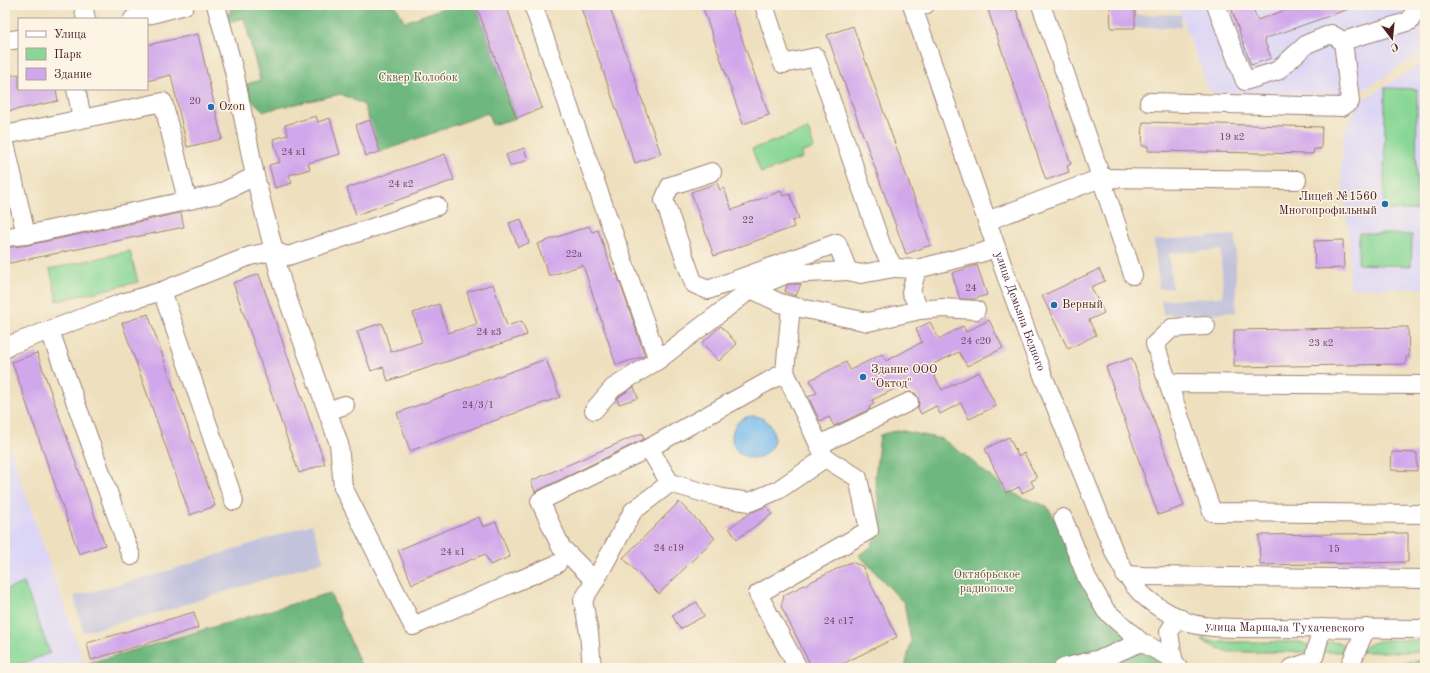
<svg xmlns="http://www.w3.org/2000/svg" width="1430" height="673" font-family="'Old Standard TT',serif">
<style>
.built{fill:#dcd6f6}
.industrial{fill:#c2c2dc}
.green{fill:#88d796;stroke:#697b60}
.forest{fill:#6eb87f;stroke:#5c6c55}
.water{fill:#77bbed;stroke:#606d8c}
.building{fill:#d1a7eb}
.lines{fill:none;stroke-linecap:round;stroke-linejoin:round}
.minor-casing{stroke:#9c8074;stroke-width:20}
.minor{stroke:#fff;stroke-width:18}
.poi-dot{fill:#1f6fb2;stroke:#fcf5e5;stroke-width:1.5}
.labels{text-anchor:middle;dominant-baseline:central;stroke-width:3;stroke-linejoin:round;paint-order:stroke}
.number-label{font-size:10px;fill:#6c415b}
.park-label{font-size:12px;fill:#5d564b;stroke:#fcf5e5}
.poi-label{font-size:12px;fill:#4a1f2b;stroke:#fcf5e5;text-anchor:start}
.street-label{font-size:12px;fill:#4a1f2b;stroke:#fcf5e5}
</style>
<rect width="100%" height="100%" fill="#fcf5e5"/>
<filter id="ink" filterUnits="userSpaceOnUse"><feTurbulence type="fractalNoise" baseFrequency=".025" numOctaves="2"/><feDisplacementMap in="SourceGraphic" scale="8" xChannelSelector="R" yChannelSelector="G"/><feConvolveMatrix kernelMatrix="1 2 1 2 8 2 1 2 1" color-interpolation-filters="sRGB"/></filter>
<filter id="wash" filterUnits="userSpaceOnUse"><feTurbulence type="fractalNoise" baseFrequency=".012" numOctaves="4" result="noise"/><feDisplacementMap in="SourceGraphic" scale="16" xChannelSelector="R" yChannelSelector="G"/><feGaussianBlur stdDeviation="0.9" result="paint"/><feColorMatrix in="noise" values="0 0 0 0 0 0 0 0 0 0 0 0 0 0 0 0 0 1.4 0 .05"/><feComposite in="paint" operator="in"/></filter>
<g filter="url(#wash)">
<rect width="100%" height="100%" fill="#eee0be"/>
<!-- built -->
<path class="built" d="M1177 5H1425V51L1355 95 1210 93Z
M1425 61V288H1350L1349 240 1341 168 1344 133 1359 102Z
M5 433 84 664 75 668H5Z"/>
<!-- industrial -->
<path class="industrial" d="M1181 14V27L1135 28V15Z
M1236 235V312L1163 315 1161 300 1223 297 1221 250 1169 253 1172 288 1159 289 1154 240Z
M312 524 324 561 161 612 83 632 74 596 152 576Z"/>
<!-- green -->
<path class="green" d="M1385 88 1417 89 1416 210H1384Z
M808 129 814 148 801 153 802 158 761 173 752 149Z
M1359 233 1412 235 1411 266 1358 264Z
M130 251 138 282 57 301 50 269Z
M24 583 50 653 10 668H5V590Z
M1203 639 1216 642H1300L1309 646 1310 652H1226L1202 641Z
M1385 640H1425V652H1361C1366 643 1375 642 1385 640Z
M1330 642C1338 642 1345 642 1347 652H1321L1326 643Z
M1422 661 1423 666 1419 668H1404L1402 662Z"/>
<!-- forest -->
<path class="forest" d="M229 5H395L405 22 451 5H483L477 7 516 118 492 125 488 113 380 152 364 105 341 94 264 111 237 87 260 80 244 18 221 24 219 16 231 13Z
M898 430 942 439 967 457 997 482 1021 497 1047 506 1060 528 1075 571 1180 668H906V664L911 641 904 603 859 555 871 547 881 523 875 477 880 435Z
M330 593 362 668H72Z"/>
<!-- water -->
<path class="water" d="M732 437a21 21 0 1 1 42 0a21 21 0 1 1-42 0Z"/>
<g id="blocks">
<!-- building -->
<path class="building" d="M483 5H506L542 108 516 118 477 7Z
M580 5H609L661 154 635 163Z
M702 5H730L769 115 743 124Z
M1005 5H1010L1011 10 1016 9 1071 164 1067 166 1069 172 1046 180 988 10Z
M1110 5H1135V28H1111Z
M1230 5H1252L1257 20 1300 5H1353L1354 7 1264 39 1271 58 1251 65Z
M853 26 931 245 906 254 827 35Z
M198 34 222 139 187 147 171 75 147 81V45Z
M19 74V89H56L58 101 5 112V77Z
M316 116 318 122 330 118 340 154 308 163 310 169 289 175 292 183 275 188 269 165 280 162 273 139 288 135 285 125Z
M370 120 380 152 366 156 356 125Z
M1143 122 1322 127 1321 149H1314L1313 154 1148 151V146H1142Z
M524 148 528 160 510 166 506 155Z
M445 154 454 180 356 215 347 188Z
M717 183 720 190 724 188 732 210 781 191 783 196 790 194 799 219 792 221 794 227 714 256 691 192Z
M181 213 184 227 5 264V248L28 245Z
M521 219 529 243 518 247 509 223Z
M589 226 592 232 598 230 614 275 617 274 645 356 616 365 583 265 549 276 537 244Z
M1343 240 1344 268 1315 269 1314 241Z
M977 265 987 295 973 299H960L952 273Z
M1099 269 1105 281 1091 287 1104 313 1089 320 1096 335 1068 349 1042 296Z
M259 274 325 464 299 473 233 283Z
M493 284 507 326 522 321 527 335 388 381 383 367 371 371 357 331 382 323 391 352 422 342 413 313 439 304 448 333 477 324 467 292Z
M789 284H801L796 296 785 292 787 285Z
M148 314 215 506 190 515 122 323Z
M989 320 1003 348 967 366 959 352 929 366 942 390 979 372 996 406 969 419 961 403 940 414 936 406 921 414 918 408 919 402 918 397 915 393 909 392 905 384 872 400 874 404 869 407 870 409 834 426 829 417 820 421 808 397 817 393 810 380 846 362 850 370 882 354 886 361 922 342 916 329 930 322 939 339 963 326 966 332Z
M721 326 737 344 719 361 702 343Z
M1408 327 1409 357H1406V364L1234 367V330Z
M37 353 105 545 79 554 12 362Z
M1132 358 1184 506 1158 515 1106 367Z
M546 359 560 397 410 451 397 413Z
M634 387 638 398 619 404 617 399 620 396Z
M642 433 644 439 535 492 531 481Z
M1009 437 1018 456 1024 453 1037 478 1031 481 1034 487 1022 493 1019 487 1006 493 985 449Z
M1392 452 1417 453V471L1391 470Z
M679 502 715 538 659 594 623 558Z
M767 506 772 514 737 539 729 528 752 512Z
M479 517 483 527 496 522 510 557 490 565 485 554 412 584 398 550Z
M1408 533V562L1260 565 1259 535Z
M851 562 862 566 897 637 834 668H812L781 606 784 595Z
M697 602 704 616 680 629 672 615Z
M194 612 198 628 91 660 87 643Z"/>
</g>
</g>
<g filter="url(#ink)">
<use href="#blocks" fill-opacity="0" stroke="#9c8074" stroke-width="1"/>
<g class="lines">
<!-- minor casing -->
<g class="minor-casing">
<g id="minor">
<path d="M83 5 86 19"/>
<path d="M216 5 234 71 255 176 282 283 339 444 343 487 413 626 557 564"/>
<path d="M533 5 658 360 751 289 787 274 848 271"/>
<path d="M764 5 783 64 816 57 882 247 894 268 917 269 984 252 996 247"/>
<path id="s1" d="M925 5 913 8 1010 287 1042 373 1115 554C1131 586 1145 603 1179 618 1183 620 1188 623 1193 624 1209 628 1228 628 1245 628L1425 629"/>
<path d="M1041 5 1089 141 1133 275"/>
<path d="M1216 5 1245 81 1277 71 1307 44 1331 34 1343 41"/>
<path d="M133 19 185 5"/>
<path d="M5 41 19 39"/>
<path d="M76 89 82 118"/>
<path d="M1149 102 1342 107 1350 101 1343 41 1410 21 1416 8 1415 5"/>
<path d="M5 135 163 102 187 200"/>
<path d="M5 143 26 235"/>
<path d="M712 172 670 186 664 200 694 284 708 290 837 243 848 271 861 274 894 268"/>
<path d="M987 221 1101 178 1297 180"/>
<path d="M5 237 26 235 218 194 255 176"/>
<path d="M917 269 911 292 920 310"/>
<path d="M751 289 780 303 791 306 868 322 920 310 942 308 976 310"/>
<path d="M162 291 234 501"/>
<path d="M50 331 131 556"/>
<path d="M5 349 10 345 122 303 162 291 250 256 273 251 288 256 437 206"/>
<path d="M785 372 825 458 858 478 869 530 758 594 798 668"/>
<path d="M1168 383 1155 344 1172 328 1206 326"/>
<path d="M1425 385 1168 383 1212 512 1425 514"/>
<path d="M594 410 613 388 658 360"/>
<path d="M328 411 345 405"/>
<path d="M819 445 909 402"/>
<path d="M670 483 722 498 750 502 778 490 825 458"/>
<path d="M1063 518 1087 578 1106 611 1141 642 1173 659 1178 668"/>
<path d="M1125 575 1144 576 1425 579"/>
<path d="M595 581 561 547 540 501 649 448 785 372 791 306"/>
<path d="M1173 659 1169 632 1178 617"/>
<path d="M592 668 589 633 583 600 595 581 633 511 670 483 649 448"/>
<path d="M1063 668 1104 658 1141 642"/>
<path d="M1292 668 1313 661 1322 628"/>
<path d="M1349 668 1366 628"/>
</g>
</g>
<!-- minor -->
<use href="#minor" class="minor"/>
</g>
</g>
<!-- markers -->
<g class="poi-dot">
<circle cx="211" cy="107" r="4"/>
<circle cx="1385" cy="204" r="4"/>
<circle cx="1054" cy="305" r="4"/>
<circle cx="863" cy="377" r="4"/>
</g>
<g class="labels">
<!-- number labels -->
<g class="number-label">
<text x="195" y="101">20</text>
<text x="1232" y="137">19 к2</text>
<text x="294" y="152">24 к1</text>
<text x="401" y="184">24 к2</text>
<text x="748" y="220">22</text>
<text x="574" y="254">22а</text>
<text x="971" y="288">24</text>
<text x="489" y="332">24 к3</text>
<text x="976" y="341">24 с20</text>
<text x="1321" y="343">23 к2</text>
<text x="478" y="405">24/3/1</text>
<text x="669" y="548">24 с19</text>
<text x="1334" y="549">15</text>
<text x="453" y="552">24 к1</text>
<text x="839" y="621">24 с17</text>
</g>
<!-- park labels -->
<g class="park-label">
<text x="418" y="78">Сквер Колобок</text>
<text x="987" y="575">Октябрьское<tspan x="987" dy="14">радиополе</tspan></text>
</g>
<!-- poi labels -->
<g class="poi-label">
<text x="219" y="107">Ozon</text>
<text x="1377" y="197" text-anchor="end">Лицей №1560<tspan x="1377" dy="14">Многопрофильный</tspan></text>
<text x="1062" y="305">Верный</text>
<text x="871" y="370">Здание ООО<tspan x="871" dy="14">"Октод"</tspan></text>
</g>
<!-- street labels -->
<g class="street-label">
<text stroke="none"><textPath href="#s1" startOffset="334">улица Демьяна Бедного</textPath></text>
<text stroke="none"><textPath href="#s1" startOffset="795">улица Маршала Тухачевского</textPath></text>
</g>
</g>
<!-- margin -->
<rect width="1430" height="673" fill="none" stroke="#fcf5e5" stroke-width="20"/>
<!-- legend -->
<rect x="18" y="18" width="130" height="72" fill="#fcf5e5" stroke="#b59f9b"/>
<rect x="26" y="31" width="20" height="6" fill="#ffffff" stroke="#b59f9b"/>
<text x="54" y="38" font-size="12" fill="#4a1f2b">Улица</text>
<rect x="26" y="48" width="20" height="12" fill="#88d796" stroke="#b59f9b"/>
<text x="54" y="58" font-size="12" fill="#4a1f2b">Парк</text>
<rect x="26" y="68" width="20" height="12" fill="#d1a7eb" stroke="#b59f9b"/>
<text x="54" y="78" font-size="12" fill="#4a1f2b">Здание</text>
<!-- north arrow -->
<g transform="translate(1392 38) rotate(164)" stroke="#fcf5e5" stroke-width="3" paint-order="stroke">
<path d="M0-3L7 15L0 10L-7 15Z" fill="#4a1f2b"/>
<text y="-6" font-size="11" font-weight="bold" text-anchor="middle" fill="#4a1f2b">С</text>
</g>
</svg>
